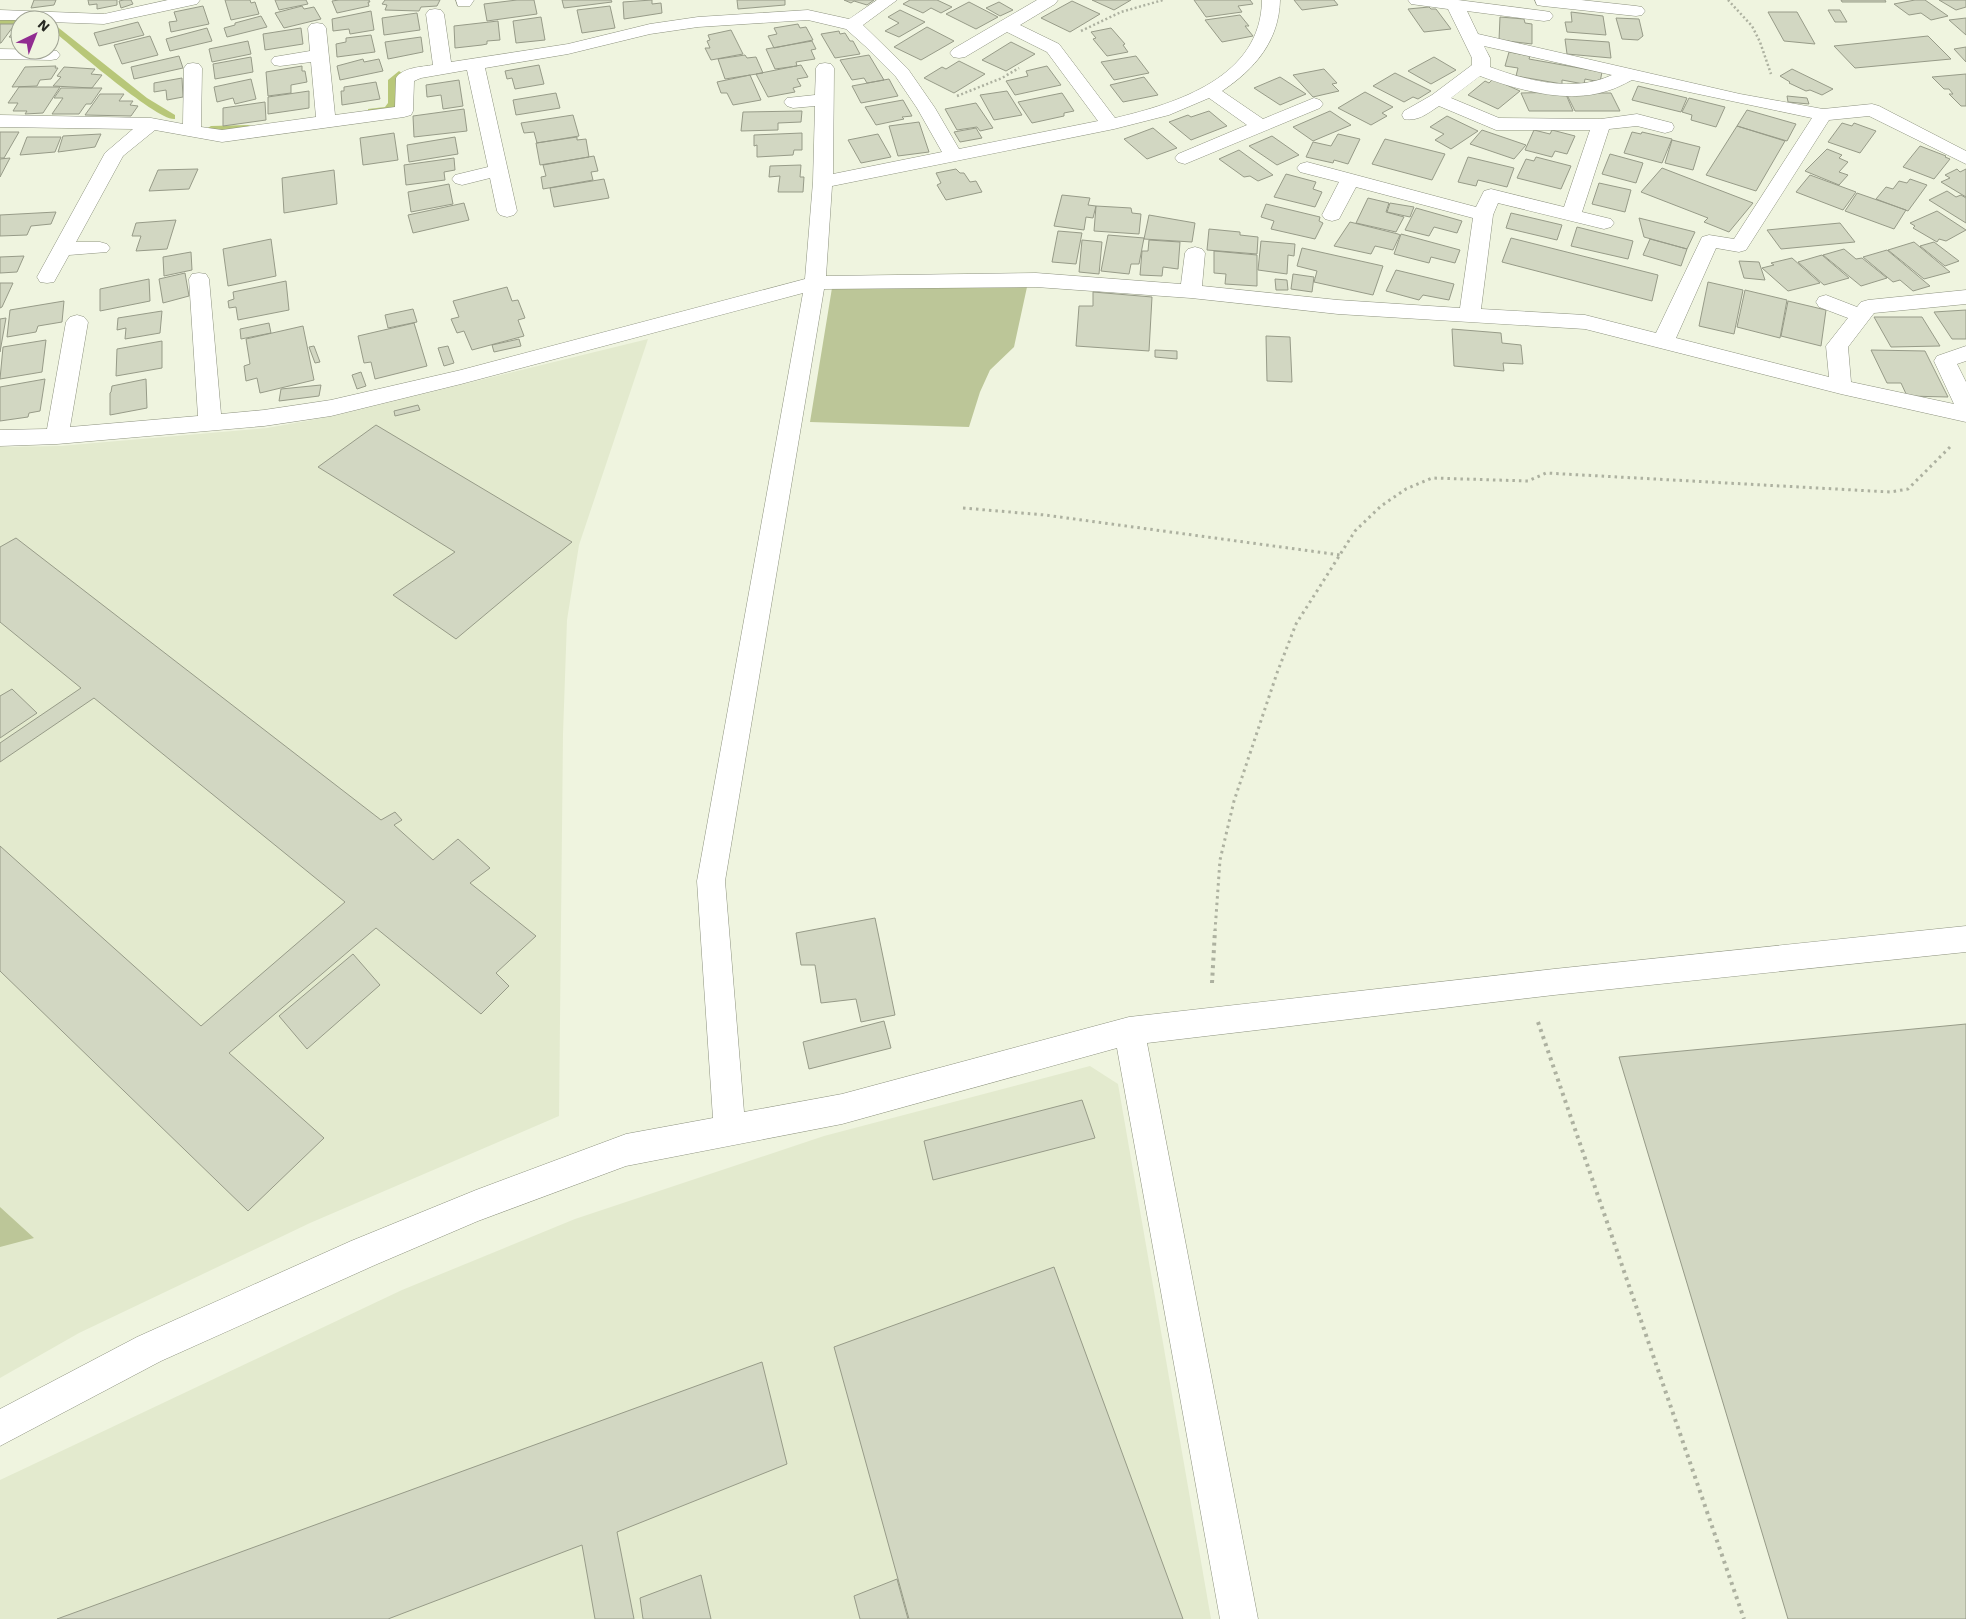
<svg xmlns="http://www.w3.org/2000/svg" width="1966" height="1619" font-family="'Work Sans',sans-serif">
<style>
.built{fill:#e3eace}
.green{fill:#bcc698}
.lines{fill:none;stroke-linecap:round;stroke-linejoin:round}
.stream{fill:#b8c779;fill-rule:evenodd}
.building{fill:#d2d7c2;stroke:#979b88}
.street-casing{stroke:#8d927f;stroke-width:1}
.path-far2{stroke:#adb1a0;stroke-width:2.5;stroke-dasharray:2 2.5;stroke-linecap:butt}
.path-far1{stroke:#adb1a0;stroke-width:3;stroke-dasharray:2.5 4;stroke-linecap:butt}
.path{stroke:#adb1a0;stroke-width:4;stroke-dasharray:3 4.5;stroke-linecap:butt}
.street{fill:#fff;fill-rule:evenodd}
</style>
<rect width="100%" height="100%" fill="#eff4df"/>
<!-- built -->
<path class="built" d="M648 339 579 545 567 620 563 734 559 1116 310 1223 79 1333 0 1378V447L60 446 267 428 334 416Z
M1090 1066 1118 1084 1211 1619H0V1480L17 1472 402 1290 575 1219 824 1136Z"/>
<!-- green -->
<path class="green" d="M1027 287 1014 347 990 370 980 392 969 427 810 422 832 288Z
M0 1207 34 1238 0 1247Z"/>
<g class="lines">
<!-- stream -->
<path class="stream" d="M0 18 24 20H20V24H0Z
M50 21 147 98 175 115V119C158 122 68 43 50 28Z
M399 71 403 74 398 81 396 106 388 112 368 113V109L385 107 388 103V80Z
M248 125 251 126V130L211 132 206 129 211 126Z"/>
</g>
<!-- building -->
<path class="building" d="M34 0H56L54 5 31 8Z
M88 0H117V5L97 9V4L89 5Z
M124 0H131L133 4 121 8 119 1Z
M225 0H250L251 3 255 2 259 14 231 20Z
M275 0H306L308 4 279 10Z
M339 0H369L370 2H368L369 6 337 13 332 1Z
M385 0H440L437 6 421 7 419 11 385 10 387 5 382 4Z
M517 0H534L537 14 487 21 484 4Z
M562 0H611L612 2 564 8Z
M652 0V4L661 3 662 13 624 19 623 2Z
M737 0H785V5L738 9Z
M844 0H874L867 5 854 1 851 3Z
M910 0H937L952 7 941 13 931 8 923 13 903 4Z
M1092 0H1131L1114 10Z
M1194 0H1250L1253 4 1238 6 1242 12 1206 17Z
M1294 0H1334L1338 5 1302 10Z
M1841 0H1885L1886 2H1842Z
M1915 0H1925L1948 16 1931 20 1921 13 1909 15 1894 4Z
M1939 0H1966V7L1956 10Z
M1072 1 1100 14 1070 32 1041 18Z
M969 2 998 17 976 29 946 14Z
M999 2 1013 10 1000 16 986 8Z
M203 6 209 24 171 32 169 22 177 21 174 12Z
M302 6 304 9 314 7 321 19 284 28 275 13Z
M610 6 615 28 582 33 577 10Z
M1429 7 1431 9H1436L1451 29 1424 32 1408 9Z
M900 10 925 22 899 37 885 31 899 23 888 17Z
M1828 10H1840L1847 22H1835Z
M371 11 374 30 350 34 349 29 333 31 332 19Z
M1571 12 1603 16 1606 35 1567 32 1565 22H1572Z
M1768 12H1797L1815 44 1784 41Z
M417 13 420 30 384 35 382 18Z
M1240 15 1249 26H1245L1253 36 1222 42 1205 20Z
M261 16 267 27 227 37 224 28 235 25V23Z
M541 17 545 40 516 43 513 21Z
M1500 17 1524 19 1525 23 1532 24V44L1499 40Z
M1616 18 1639 19 1643 36 1638 40 1622 39Z
M1966 18V35L1949 20Z
M498 21 500 40 487 41V44L482 45 455 48 454 26Z
M138 22 144 35 99 46 94 33Z
M0 24H15L1 43H0Z
M798 24 800 28 806 27 813 40 774 48 768 36 777 34 774 28Z
M18 27H20V46L14 45 19 38 9 37Z
M927 27 954 41 921 60 894 47Z
M207 28 212 41 170 51 166 39Z
M301 28 303 44 265 50 263 34Z
M1111 28 1125 44 1123 45 1128 52 1107 56 1093 39 1096 38 1091 32Z
M731 30 743 54 711 60 705 48H710L707 41 710 40 708 35Z
M839 31 840 34 845 33 850 41H853L860 54 835 58 821 34Z
M371 35 375 52 337 57 336 44 346 42V38Z
M150 36 158 55 122 64 114 45Z
M1928 36 1951 59 1855 68 1834 46Z
M421 37 423 52 388 59 385 42Z
M1565 39 1609 42 1611 58 1567 54Z
M248 41 251 54 212 62 209 49Z
M812 41 816 49 811 50 815 59 796 62 797 66 775 69 766 49Z
M1011 42 1035 54 1006 71 982 60Z
M1966 47V62L1954 49Z
M1509 52 1530 56 1529 59 1602 72 1600 82 1585 79 1584 84 1562 80V84L1516 76 1518 68 1505 66Z
M745 55 747 58 756 57 763 73 725 79 718 59Z
M869 55 884 80 867 83 864 78 852 80 840 60Z
M179 56 183 68 134 79 131 67Z
M1136 56 1149 73 1114 80 1101 62Z
M251 57 253 72 215 79 213 64Z
M1434 57 1456 70 1431 84 1408 71Z
M363 59 364 62 379 59 383 71 340 80 337 66Z
M959 61 985 74 954 93 924 78 942 67 946 69Z
M539 65 544 84 515 89 512 78 507 79 505 71Z
M801 65 808 77 797 79 801 86 793 88 795 92 768 97 756 74Z
M56 66 55 68H58L51 79 40 80 37 86 12 87 25 67Z
M302 66V71H305L307 82 291 85V93L268 96 266 72Z
M1047 66 1061 85 1015 95 1006 81 1028 76 1026 71Z
M64 67 95 69 91 74 102 75 92 88 53 86 61 77 57 76Z
M1324 69 1337 83 1332 84 1339 91 1313 97 1293 75Z
M1792 69 1833 89 1822 95 1810 90 1806 91 1789 83 1790 82 1780 76Z
M1395 73 1431 91 1418 99 1413 97 1404 102 1373 86Z
M1966 74V106H1961L1949 94H1953L1949 89H1944L1932 77Z
M750 75 761 100 733 105 727 93H721L717 82Z
M1144 77 1158 95 1123 102 1110 85Z
M1280 77 1306 94 1280 105 1254 88Z
M182 78 183 97 167 100 166 90 154 92V83Z
M251 79 256 99 235 104 233 98 217 102 214 87Z
M889 79 898 96 861 103 852 86Z
M1493 79 1520 91 1498 109 1468 95 1485 81 1489 83Z
M459 80 463 106 443 109 441 95 427 97 426 85Z
M376 82 380 99 342 105 341 91H344V87Z
M1638 86 1687 98 1681 112 1632 100Z
M19 87H60L43 113 25 114 27 111H13L18 103H8Z
M61 88H102L91 104H86L79 114H52L63 98H54Z
M309 91V108L268 114V97Z
M1007 91 1022 115 994 120 980 95Z
M1365 92 1393 107 1382 113 1387 116 1371 125 1338 108Z
M1565 92 1573 111H1529L1521 93Z
M556 93 560 108 516 115 513 100Z
M1062 93 1074 111 1064 113V116L1032 123 1018 102Z
M1566 93H1611L1620 111H1575Z
M100 94H124L119 101H133L130 105 138 106 131 116 85 115Z
M1787 96 1807 98 1809 104 1788 102Z
M1689 98 1725 107 1716 127 1691 120 1692 115 1682 112Z
M903 100 912 116 902 117 904 119 876 125 865 107Z
M265 102 266 120 223 126V108Z
M976 103 993 128 980 131 977 127 957 130 945 109Z
M464 109 467 131 414 137 413 116Z
M1747 110 1796 124 1787 141 1737 126Z
M802 111 801 122 778 123V130L741 131 743 112Z
M1209 111 1227 126 1191 140 1169 122 1188 115 1191 117Z
M1330 111 1351 125 1313 141 1293 127Z
M573 115 579 136 537 143 534 132 524 133 521 123Z
M1447 116 1478 131 1451 149 1435 140 1444 134 1430 127Z
M919 122 929 152 898 156 889 126Z
M1842 123 1852 126 1854 123 1876 131 1860 153 1828 142Z
M1737 126 1785 141 1756 191 1706 175Z
M976 128 982 138 960 142 954 132Z
M1153 128 1177 148 1147 159 1124 139Z
M1482 130 1526 145 1514 159 1470 144Z
M1534 130 1550 134 1552 130 1575 136 1567 154 1555 151 1552 157 1525 150Z
M0 132H19L4 158H0Z
M1632 132 1641 134 1642 132 1672 139 1662 163 1624 153Z
M394 133 398 160 363 165 360 138Z
M802 133V150H794L793 155 757 157V145L754 146V135Z
M101 134 95 147 58 152 63 136Z
M878 134 891 157 861 163 848 140Z
M1338 134 1360 139 1348 164 1334 160 1333 163 1306 157 1313 142 1331 146Z
M1272 136 1299 155 1277 165 1249 146Z
M27 137H61L55 152 20 155Z
M455 137 458 154 409 162 407 145Z
M577 137V140L586 139 589 157 540 165 536 143Z
M1385 139 1445 154 1432 180 1372 164Z
M1672 140 1700 147 1693 170 1665 163Z
M1920 146 1946 156 1945 157 1950 159 1934 179 1903 167Z
M1827 149 1842 155 1839 158 1848 162 1839 172 1848 175 1839 185 1805 171Z
M1239 150 1273 175 1258 181 1250 176 1244 177 1219 159Z
M1610 154 1643 163 1636 183 1602 174Z
M594 156 598 171 591 172 593 180 543 189 541 177 546 176 543 165Z
M1468 157 1514 168 1507 187 1478 180 1476 186 1458 182Z
M1536 157 1571 166 1561 189 1517 178 1526 159 1534 161Z
M10 158 0 177V159Z
M454 158 455 170 444 172 445 180 406 185 404 165Z
M801 165 800 177H804L803 192H778L780 176 769 177 770 166Z
M1662 168 1753 203 1729 232 1704 222 1708 218 1641 192Z
M198 169 189 189 149 191 158 170Z
M956 169 960 173H964L970 182 976 181 982 192 946 200 937 185 941 183 936 173Z
M1957 169 1960 172 1966 169V197L1941 182 1950 178 1945 175Z
M334 170 337 204 284 213 282 178Z
M1286 174 1316 182 1313 189 1322 192 1315 207 1274 197Z
M1810 175 1856 192 1843 210 1796 192Z
M604 179 609 198 554 207 550 188Z
M1910 179 1927 185 1908 211 1876 199 1886 187 1893 189 1899 181 1907 183Z
M1599 183 1631 190 1625 212 1592 204Z
M449 184 453 204 411 212 408 192Z
M1947 191 1956 197 1961 195 1966 198V223L1929 200Z
M1857 193 1906 210 1894 229 1845 211Z
M1062 195 1090 198 1088 205 1096 206 1093 218 1086 217 1084 230 1054 226Z
M1368 198 1389 203 1386 212 1404 217 1396 232 1356 223Z
M464 203 469 220 413 233 408 215Z
M1390 203 1414 207 1410 217 1387 212Z
M1266 204 1320 217 1319 221 1323 223 1315 239 1271 229 1274 221 1261 217Z
M1096 206 1131 208 1132 213 1141 214 1139 234 1094 231Z
M1416 208 1462 221 1457 233 1434 227 1429 236 1405 230Z
M1937 211 1966 230 1946 241 1939 239 1937 242 1913 228 1915 226 1910 223Z
M56 212 51 224 31 226 27 235 0 236V215Z
M1511 213 1562 225 1557 240 1506 228Z
M1149 215 1195 223 1192 242 1144 239Z
M1639 218 1695 232 1687 249 1644 237Z
M176 220 167 249 136 251 141 236H132L136 223Z
M1350 222 1398 234 1400 235 1393 250 1375 246 1371 254 1334 246Z
M1840 223 1855 242 1781 249 1767 230Z
M1577 227 1633 241 1628 259 1571 246Z
M1209 229 1240 232V235L1258 237 1257 254 1207 250Z
M1058 231 1082 233 1076 264 1052 262Z
M1401 234 1460 250 1455 263 1431 257 1429 263 1394 254Z
M1108 235 1144 238 1139 264H1131L1129 274 1101 271Z
M1511 238 1658 275 1652 301 1502 262Z
M271 239 276 276 228 286 223 249Z
M1650 239 1687 249 1681 266 1643 255Z
M1082 240 1102 242 1099 274 1079 272Z
M1149 240 1180 242 1178 269 1163 267 1162 276 1140 275 1142 251H1148Z
M1261 241 1295 244 1294 256 1288 255 1287 274 1258 270Z
M1914 242 1950 272 1924 279 1888 250Z
M1934 242 1959 261 1945 266 1920 246Z
M1302 248 1383 266 1373 295 1314 282 1317 271 1297 266Z
M1844 249 1856 259 1862 258 1887 278 1861 286 1823 255Z
M1887 250 1930 286 1913 291 1900 280 1893 282 1863 257Z
M1214 251 1257 255V286L1225 284 1226 274 1214 273Z
M191 252 192 270 164 276 163 257Z
M1822 255 1849 278 1824 285 1798 262Z
M24 256 17 272 0 273V257Z
M1792 258 1820 283 1788 291 1762 268 1774 265 1771 263Z
M1739 261 1759 262 1765 280 1744 278Z
M1396 270 1454 284 1449 300 1423 295 1419 300 1386 291Z
M185 273 189 296 163 303 159 279Z
M1293 274 1314 277 1312 292 1291 289Z
M149 279 150 301 100 311V289Z
M1275 279 1287 280 1288 290H1276Z
M286 281 289 310 238 320 236 307 229 308 228 301 234 299 233 292Z
M1708 282 1743 290 1734 334 1699 326Z
M0 283H13L2 307 0 308Z
M507 287 512 301 518 300 525 318 518 320 524 336 472 350 464 331 457 333 451 319 459 317 453 301Z
M1745 290 1787 300 1780 338 1737 327Z
M1093 292 1152 297 1149 351 1076 346 1079 306H1093Z
M64 301 62 322 38 326 36 332 7 337 10 310Z
M1788 301 1826 310 1821 346 1781 336Z
M413 309 417 322 388 328 385 315Z
M1966 310V339H1952L1934 312Z
M162 311 160 333 125 339 126 328 117 330 118 318Z
M1874 317H1922L1940 346 1891 347Z
M6 318 0 352V319Z
M269 323 271 333 241 339 240 329Z
M414 323 427 366 375 379 371 362 364 363 358 336Z
M303 326 314 380 260 393 257 378 246 381 244 366 250 364 246 339Z
M1452 329 1501 333 1502 343 1521 345 1523 364 1503 363 1504 371 1454 366Z
M1266 336 1290 337 1292 382 1267 381Z
M519 339 521 346 494 352 492 345Z
M46 340 42 372 0 379 3 347Z
M162 341V368L116 376 117 349Z
M314 346 320 362 315 363 309 347Z
M448 346 454 363 444 366 438 348Z
M1155 350 1177 351V359L1155 357Z
M1871 350 1925 351 1948 397 1907 396 1901 383H1887Z
M361 372 366 386 357 389 352 375Z
M45 379 40 411 29 413 28 417 0 421V387Z
M146 379 147 408 110 415V393L111 392 112 386Z
M321 385 319 396 279 401 281 389Z
M418 405 420 410 395 416 394 411Z
M376 425 572 542 456 639 393 595 455 552 318 467Z
M16 538 381 820 395 812 402 820 394 825 433 860 458 839 490 868 470 883 536 936 496 973 509 986 481 1014 376 928 229 1053 324 1138 248 1211 0 971V846L201 1026 345 902 94 698 0 762V743L81 688 0 622V547Z
M12 689 37 713 0 738V696Z
M875 918 895 1015 861 1022 856 999 821 1003 815 965H801L796 933Z
M353 954 380 985 307 1049 279 1016Z
M884 1021 891 1048 809 1069 803 1042Z
M1966 1024V1619H1788L1619 1057Z
M1082 1100 1095 1138 933 1180 924 1141Z
M1054 1267 1183 1619H909L834 1347Z
M762 1362 787 1464 617 1532 634 1619H595L582 1545 388 1619H57Z
M701 1575 711 1619H643L640 1598Z
M897 1579 908 1619H860L854 1596Z"/>
<g class="lines">
<!-- street casing -->
<g class="street-casing">
<path id="street" d="M168 0H200L197 4 104 24 50 22V20H0V10L104 14Z
M456 0H474L470 6H458Z
M877 0H897L863 25 908 69 935 108 959 149 1098 121 1047 52 1007 32 965 57 959 58 953 57 950 53 953 49 1037 0H1058L1055 4 1020 25 1059 44 1115 118C1178 103 1261 77 1262 0H1280C1279 41 1255 69 1222 91L1263 119 1314 98 1320 100 1323 104 1320 108 1185 164 1178 162 1175 158 1178 154 1247 125 1209 98 1169 115 1114 129 832 186 826 276 1036 273 1181 284 1185 253 1188 249 1195 247 1202 249 1205 253 1202 286 1338 300 1460 308 1473 218 1356 187 1339 219 1332 221 1325 219 1322 215 1339 182 1300 172 1297 168 1300 164 1307 162 1476 207 1484 191 1491 189 1564 207 1590 130H1496L1439 106C1428 113 1418 122 1404 119L1402 115 1404 111 1432 95 1472 65V58L1448 9 1411 4 1408 0H1458L1544 11 1550 12 1553 16 1550 20 1544 21 1467 11 1478 34 1740 94 1823 109 1872 104 1879 106 1966 151V164L1869 116 1829 120 1746 250 1739 252 1716 248 1676 338 1829 377 1826 346 1848 318 1819 307 1816 302 1819 297 1826 295 1857 307 1861 302 1868 300 1966 290V304L1874 313 1848 347 1851 382 1954 404 1934 361 1937 356 1966 346V361L1957 364 1966 382V422L1841 394 1585 329 1338 314 1191 298 1036 287 824 289 725 881 744 1112 842 1094 1129 1017 1554 969 1966 926V952L1554 995 1147 1043 1258 1619H1220L1117 1048 842 1124 626 1166 478 1221 375 1265 161 1361 0 1446V1409L137 1337 351 1241 476 1190 626 1134 713 1118 697 881 803 293 461 384 331 416 264 426 57 444 0 446V430L47 429 66 322 70 317 77 315 84 317 88 322 70 427 198 416 189 279 192 274 199 273 206 274 209 279 221 414 264 410 331 400 461 370 805 279 813 182 815 106 793 108 787 106 784 102 787 98 815 95 816 68 819 64 825 63 831 64 834 68 833 174 942 152 917 108 896 77 865 46 846 29 808 20 698 27 650 34 568 54 485 68 517 211 514 215 507 217 500 215 497 211 490 178 462 185 455 183 452 179 455 175 488 167 467 70 421 78 414 81 413 111 411 115 404 117 222 142 155 130 123 156 76 242H100L107 244 110 248 107 252 69 255 54 282 47 283 40 282 37 277 105 153 133 129 0 127V115L151 118 183 124 184 68 187 64 193 63 199 64 202 68 201 127 222 130 316 117 311 62 280 66 274 65 271 61 274 57 310 51 308 28 311 24 317 23 323 24 326 28 335 115 395 107 396 78C403 67 422 67 433 65L426 14 429 10 435 9 441 10 444 14 451 62 568 44 650 24 698 17 808 10 849 19ZM1484 46 1612 75C1573 93 1528 81 1490 67V58ZM1480 76C1518 90 1567 104 1607 91 1615 89 1624 84 1632 80L1812 118 1734 239 1709 235 1702 237 1656 333 1585 315 1481 309 1493 215 1498 203 1604 229 1611 227 1614 223 1611 219 1582 212 1609 129 1637 126 1665 133 1672 131 1674 127 1672 123 1637 114 1601 119 1499 118 1451 98Z
M1535 0H1581L1636 6 1642 7 1645 11 1642 15 1636 16 1543 6 1537 5Z
M0 49 51 50 57 51 60 55 57 59 51 60 0 59Z"/>
</g>
<!-- path-far2 -->
<path class="path-far2" d="M1728 0 1752 26 1760 42 1771 74
M1081 31 1121 12 1163 0
M957 96 1002 78 1019 68"/>
<!-- path-far1 -->
<path class="path-far1" d="M963 508 1045 515 1340 555
M1215 931 1220 860 1234 801 1277 673 1296 624 1355 531 1381 506 1406 489 1432 478 1528 481 1546 473 1890 492 1908 489 1951 446"/>
<!-- path -->
<path class="path" d="M1212 983 1215 930
M1538 1022 1744 1619"/>
<!-- street -->
<use href="#street" class="street"/>
</g>
<!-- north arrow -->
<g transform="translate(35 35) rotate(43)"><circle r="24" fill="#eff4df" stroke="#9fa393"/>
<path d="M0-4L9 19L0 12L-9 19Z" fill="#912c91"/>
<text y="-8" font-size="14" font-weight="bold" text-anchor="middle" fill="#272922">N</text>
</g>
</svg>
